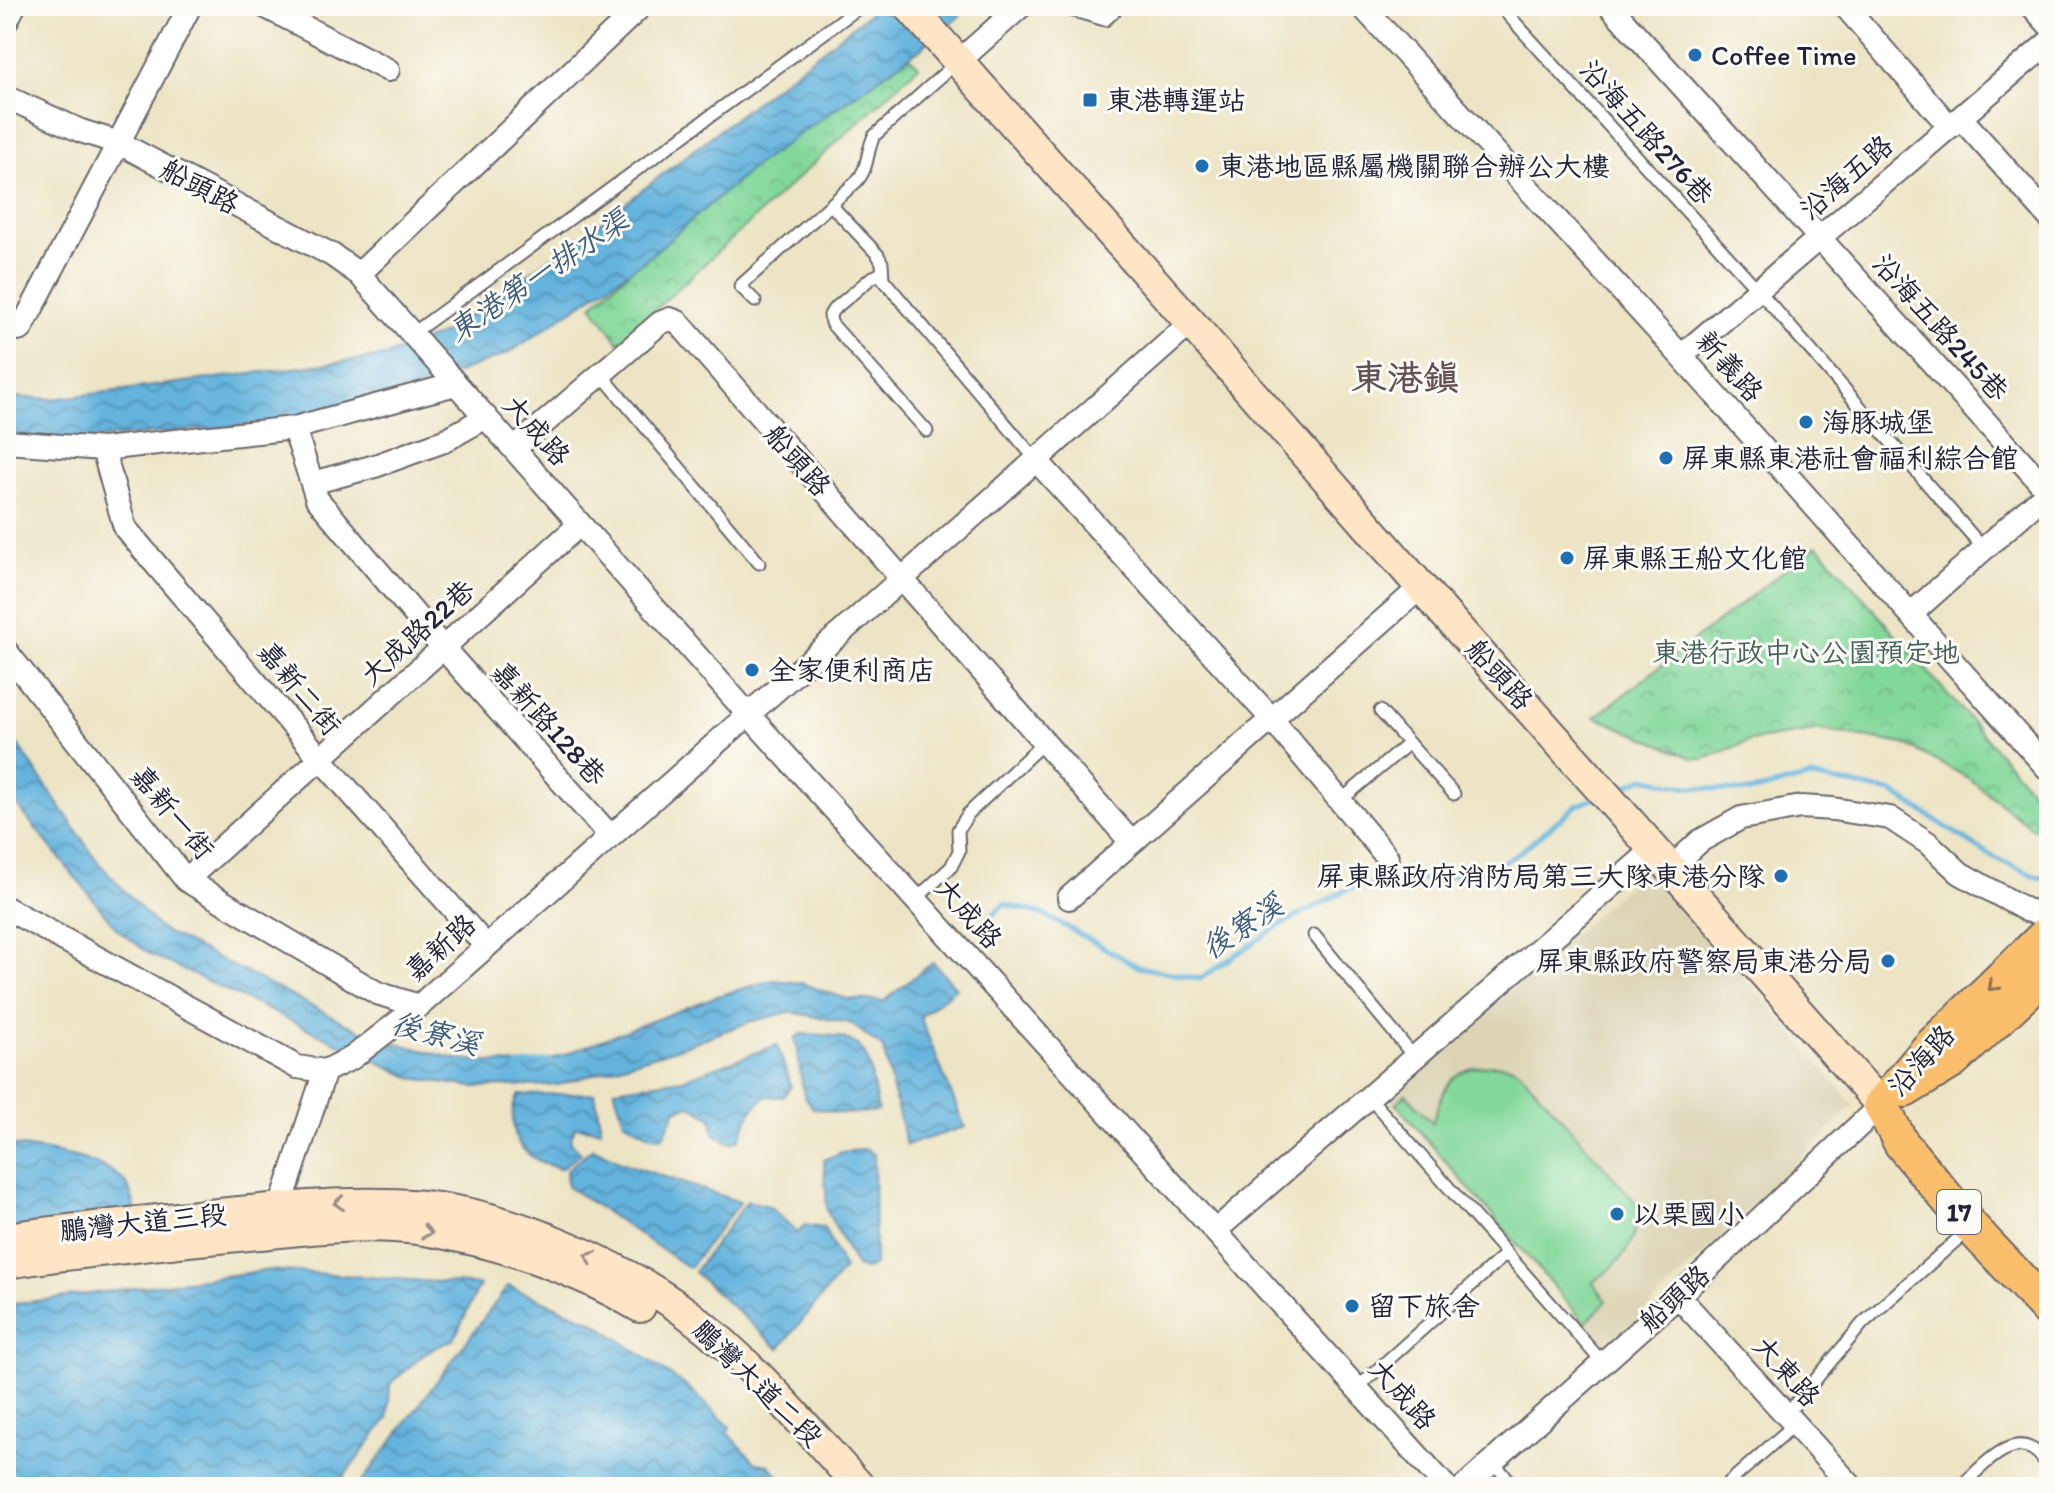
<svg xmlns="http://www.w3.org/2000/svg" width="2055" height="1493" font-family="Itim,'LXGW WenKai TC',sans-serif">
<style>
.built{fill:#dcd4b5}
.grass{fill:#82d79a;stroke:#527c6a;stroke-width:2}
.park{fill:url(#park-crowns);stroke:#527c6a;stroke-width:2}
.water{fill:url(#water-waves);stroke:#426a8c;stroke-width:2}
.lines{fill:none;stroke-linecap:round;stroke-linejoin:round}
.stream{stroke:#63b3dd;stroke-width:5}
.lane-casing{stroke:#69666b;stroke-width:15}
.street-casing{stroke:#69666b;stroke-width:26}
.secondary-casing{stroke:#69666b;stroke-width:34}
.primary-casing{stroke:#69666b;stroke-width:38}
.lane{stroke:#fff;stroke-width:11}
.street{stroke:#fff;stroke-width:22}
.secondary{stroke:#fde5c5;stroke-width:30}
.primary{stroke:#fabe6d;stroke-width:34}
.oneway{stroke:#8e7054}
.oneway2{stroke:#9a8d87}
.poi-dot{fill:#1f6fb2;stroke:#fdfcf7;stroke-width:3}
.labels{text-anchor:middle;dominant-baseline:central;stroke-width:6;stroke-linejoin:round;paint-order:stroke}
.shield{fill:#fdfcf7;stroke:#646373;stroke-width:2}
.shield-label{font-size:26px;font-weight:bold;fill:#22223b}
.poi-label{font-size:28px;fill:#22223b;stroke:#fdfcf7;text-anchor:start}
.street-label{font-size:28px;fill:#22223b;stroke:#fdfcf7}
.park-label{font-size:28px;fill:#44615c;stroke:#fdfcf7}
.water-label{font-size:30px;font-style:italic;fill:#3c5c7c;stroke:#fdfcf7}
.district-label{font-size:36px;font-weight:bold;fill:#635053;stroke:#fdfcf7}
</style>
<defs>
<pattern id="park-crowns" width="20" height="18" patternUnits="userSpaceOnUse" patternTransform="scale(2)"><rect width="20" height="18" fill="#82d79a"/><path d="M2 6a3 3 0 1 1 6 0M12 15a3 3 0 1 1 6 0" fill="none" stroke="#70b886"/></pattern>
<pattern id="water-waves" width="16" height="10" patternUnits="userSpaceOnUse" patternTransform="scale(2)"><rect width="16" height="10" fill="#63b3dd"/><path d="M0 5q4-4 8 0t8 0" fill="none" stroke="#5191b4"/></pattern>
</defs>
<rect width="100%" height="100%" fill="#fdfcf7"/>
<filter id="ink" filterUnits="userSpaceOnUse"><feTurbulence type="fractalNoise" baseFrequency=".0125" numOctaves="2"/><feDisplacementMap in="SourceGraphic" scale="16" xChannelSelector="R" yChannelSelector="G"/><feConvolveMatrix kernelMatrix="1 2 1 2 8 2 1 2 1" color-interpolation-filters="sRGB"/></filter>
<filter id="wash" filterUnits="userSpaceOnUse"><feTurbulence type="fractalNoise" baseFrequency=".006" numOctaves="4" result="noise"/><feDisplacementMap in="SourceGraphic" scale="32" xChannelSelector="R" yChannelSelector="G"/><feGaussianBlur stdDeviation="1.8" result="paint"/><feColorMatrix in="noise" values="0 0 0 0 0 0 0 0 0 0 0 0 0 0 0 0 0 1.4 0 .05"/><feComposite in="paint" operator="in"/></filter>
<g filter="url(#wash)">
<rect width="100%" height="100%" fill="#ece4c4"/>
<!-- built -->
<path class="built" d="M1649 867 1854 1105 1607 1349 1390 1098Z"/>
<!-- grass -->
<path class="grass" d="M1494 1065 1510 1066 1520 1071 1638 1205C1640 1241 1621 1264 1593 1282L1607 1301 1585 1323 1396 1104 1406 1094 1433 1123C1443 1086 1452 1066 1494 1065Z"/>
<!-- park -->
<path class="park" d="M906 54 919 66 619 343 592 305 766 149Z
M1817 545 2049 810V834L2032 828 1967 777 1904 744 1821 730 1750 741 1704 759 1693 758 1595 717Z"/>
<!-- water -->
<path class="water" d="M879 6H972L920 49 756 165 644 261 509 353 424 386 286 422 45 443 6 440V397L53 399 386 356 448 331 596 226Z
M6 727 98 862 160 929 371 1036 455 1059 534 1066 717 996 773 980 801 983 847 999 884 1001 933 962 956 988 920 1017 965 1127 906 1145 883 1048 850 1023 790 1012 749 1022 679 1048 558 1085 473 1087 412 1078 151 955 117 929 6 792Z
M801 1034C873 1035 866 1050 878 1111L845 1114 813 1108 804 1095 795 1038Z
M777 1045 791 1086 783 1097 767 1096 751 1111 739 1140 730 1143 714 1134 712 1118 691 1106 676 1110 663 1137 651 1136 624 1121 614 1089 683 1079Z
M595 1093 601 1130 575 1127 570 1142 581 1153 560 1169C534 1161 514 1151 513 1120 512 1109 513 1105 519 1095Z
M6 1144C41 1151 99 1155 124 1181 132 1189 135 1210 139 1221L6 1239Z
M593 1148 623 1163 740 1202 689 1268 567 1186 566 1170Z
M866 1149 874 1154 875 1264 866 1270 856 1267 827 1211 824 1160 842 1152Z
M747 1201 769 1206 798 1233 804 1225 824 1228 844 1269 779 1349 694 1272Z
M270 1270 480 1285 454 1339 428 1351 390 1384 388 1418 336 1487H6V1305Z
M508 1286 594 1322 689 1388 730 1427 727 1432 756 1463 769 1465 789 1487H358Z"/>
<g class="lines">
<!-- stream -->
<path class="stream" d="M1616 790 1644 778 1688 787 1750 792 1810 777 1892 792 1991 856 2035 876 2049 879
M978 928 1004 904 1043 914 1139 967 1200 979 1280 925 1350 888 1477 873 1515 856 1576 806 1596 798
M516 1066 550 1061"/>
</g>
</g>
<g filter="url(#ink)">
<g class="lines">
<!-- lane casing -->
<g class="lane-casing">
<path id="lane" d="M1057 6 1105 20 1120 6
M1500 6 1759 291 1984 549
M832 206 878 255 882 263 883 279 1037 461
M882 273 871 278 833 310 830 315 831 323 927 431
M755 301 740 286 856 182C869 169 866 152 874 136L957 62
M412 334 861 6
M601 374 759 563
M1380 711 1454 794
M1340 801 1409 743
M916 899 951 867 959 851 958 830 968 814 1044 742
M1314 935 1414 1057
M1369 1097 1603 1363
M1357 1388 1506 1254
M1786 1415 1863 1323 1968 1230
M1492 1462 1516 1487
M1724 1487 1795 1424
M1960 1487C1976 1473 2006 1436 2030 1448 2038 1451 2043 1459 2049 1466"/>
</g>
<!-- street casing -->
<g class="street-casing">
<path id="street" d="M264 6 388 70
M1362 6 1681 356 2049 770
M1610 6 2049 492
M1845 6 1950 127
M2032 6 2049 25
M6 22 14 6
M958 62 1021 6
M6 97 81 131 119 143 332 255 359 274 748 714 1446 1487
M1961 118 2049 217
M359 274 641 6
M6 321 21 329 190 6
M1681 356 2049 42
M294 428 317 499 444 649 610 836
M6 442 103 449 294 428 456 384
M103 449 125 528 321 759 486 946
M514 449 660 323 670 319 678 322 1131 842
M1037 461 1270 717 1387 857
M312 483 375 466 444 441 486 417
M1912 613 2049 491
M6 651 186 880 377 993 419 1006
M1671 868 1700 841 1741 818 1801 807 1833 809 1890 818 1928 843 1960 873 2026 910 2049 915
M186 880 580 524
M1069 898 1421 587
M6 908 297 1067 325 1071 352 1058 419 1006 1191 323
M273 1221 280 1208 325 1071
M1215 1231 1654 849
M1678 1296 1852 1487
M1464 1487 1678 1296 1881 1105"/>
</g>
<!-- secondary casing -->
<g class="secondary-casing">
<path id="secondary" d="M909 6 1191 323 1421 587 1881 1105
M6 1238C80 1228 154 1220 229 1213 294 1207 357 1200 423 1206 509 1215 620 1263 689 1315 754 1364 806 1428 860 1487
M6 1263C86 1251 167 1243 248 1235 305 1230 366 1221 424 1230 498 1242 576 1268 640 1307"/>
</g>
<!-- primary casing -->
<g class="primary-casing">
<path id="primary" d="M1905 1090 1953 1061 2049 971
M1881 1105 1901 1143 1971 1227 2049 1310
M1881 1105 1929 1048 2049 932"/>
</g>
<!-- lane -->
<use href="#lane" class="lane"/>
<!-- street -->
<use href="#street" class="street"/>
<!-- secondary -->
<use href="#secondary" class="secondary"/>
<!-- primary -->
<use href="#primary" class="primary"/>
</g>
<!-- one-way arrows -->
<defs><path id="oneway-chevron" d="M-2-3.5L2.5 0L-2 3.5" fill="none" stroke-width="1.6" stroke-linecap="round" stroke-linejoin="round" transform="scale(2)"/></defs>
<use class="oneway" href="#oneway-chevron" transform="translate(1993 986) rotate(136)"/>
<g class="oneway2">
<use href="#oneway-chevron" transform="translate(339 1203) rotate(176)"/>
<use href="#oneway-chevron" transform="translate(427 1232) rotate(9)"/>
<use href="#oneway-chevron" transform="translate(590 1257) rotate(-158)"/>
</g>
</g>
<!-- markers -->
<g class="poi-dot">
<circle cx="1695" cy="55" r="8"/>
<rect x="1082" y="92" width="16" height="16" rx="4"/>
<circle cx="1202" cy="166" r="8"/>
<circle cx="1806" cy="422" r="8"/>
<circle cx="1666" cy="458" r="8"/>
<circle cx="1567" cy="558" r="8"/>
<circle cx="752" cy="670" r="8"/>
<circle cx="1781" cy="876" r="8"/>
<circle cx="1888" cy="961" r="8"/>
<circle cx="1617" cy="1214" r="8"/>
<circle cx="1352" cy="1306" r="8"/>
</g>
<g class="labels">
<!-- shield labels -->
<rect class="shield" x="1937" y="1190" width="44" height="44" rx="6"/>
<g class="shield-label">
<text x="1959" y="1212">17</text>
</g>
<!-- poi labels -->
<g class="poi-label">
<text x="1711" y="55">Coffee Time</text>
<text x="1106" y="100">東港轉運站</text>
<text x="1218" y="166">東港地區縣屬機關聯合辦公大樓</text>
<text x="1822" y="422">海豚城堡</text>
<text x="1682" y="458">屏東縣東港社會福利綜合館</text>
<text x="1583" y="558">屏東縣王船文化館</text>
<text x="768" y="670">全家便利商店</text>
<text x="1765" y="876" text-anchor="end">屏東縣政府消防局第三大隊東港分隊</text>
<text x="1872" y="961" text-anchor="end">屏東縣政府警察局東港分局</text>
<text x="1633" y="1214">以栗國小</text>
<text x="1368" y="1306">留下旅舍</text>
</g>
<!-- street labels -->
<g class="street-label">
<text transform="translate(1647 132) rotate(48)">沿海五路276巷</text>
<text transform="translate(1846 177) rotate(-41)">沿海五路</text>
<text transform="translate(200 186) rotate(28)">船頭路</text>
<text transform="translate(1941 327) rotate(48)">沿海五路245巷</text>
<text transform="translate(1730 366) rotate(48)">新義路</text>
<text transform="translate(537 430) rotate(48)">大成路</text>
<text transform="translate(798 460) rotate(49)">船頭路</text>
<text transform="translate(417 632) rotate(-42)">大成路22巷</text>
<text transform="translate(1500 674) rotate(48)">船頭路</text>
<text transform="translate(300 688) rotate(50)">嘉新二街</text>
<text transform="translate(549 723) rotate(48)">嘉新路128巷</text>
<text transform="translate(173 812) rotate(50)">嘉新一街</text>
<text transform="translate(969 913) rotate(48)">大成路</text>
<text transform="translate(440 947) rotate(-42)">嘉新路</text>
<text transform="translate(1921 1060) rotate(-48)">沿海路</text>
<text transform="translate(143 1222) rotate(-6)">鵬灣大道三段</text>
<text transform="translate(1674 1298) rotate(-42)">船頭路</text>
<text transform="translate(1787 1371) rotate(48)">大東路</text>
<text transform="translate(758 1383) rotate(44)">鵬灣大道二段</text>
<text transform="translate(1403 1394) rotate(48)">大成路</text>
</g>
<!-- park labels -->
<g class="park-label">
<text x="1806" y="652">東港行政中心公園預定地</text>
</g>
<!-- water labels -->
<g class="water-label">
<text transform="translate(538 275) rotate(-34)">東港第一排水渠</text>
<text transform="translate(1242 926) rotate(-33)">後寮溪</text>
<text transform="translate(436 1033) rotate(15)">後寮溪</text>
</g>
<!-- district labels -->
<g class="district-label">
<text x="1405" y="377">東港鎮</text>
</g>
</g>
<!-- margin -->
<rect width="2055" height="1493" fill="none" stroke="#fdfcf7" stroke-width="32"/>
</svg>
